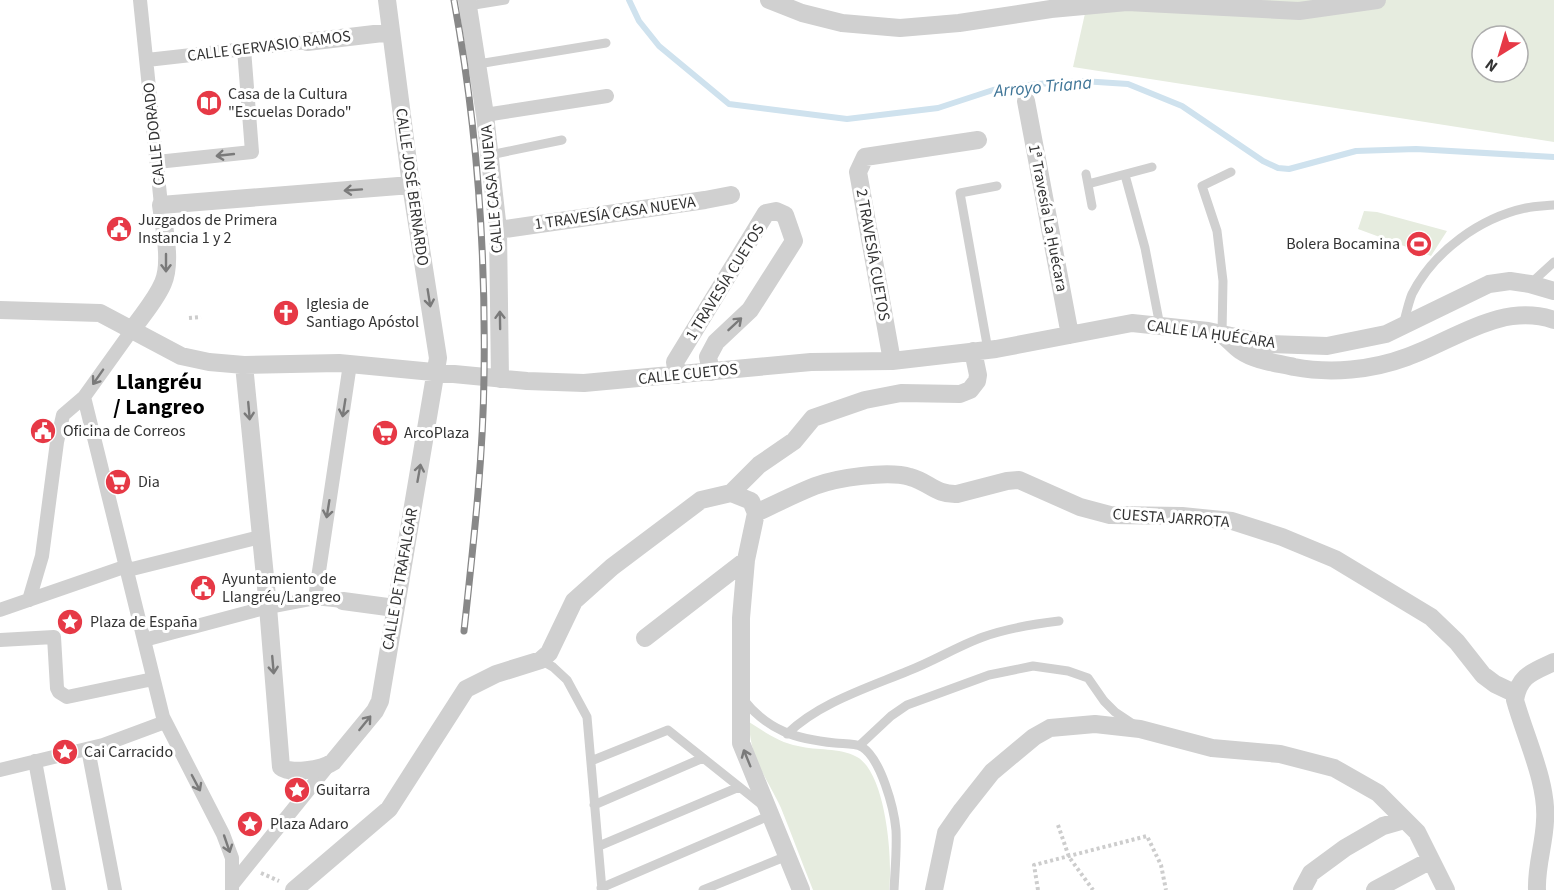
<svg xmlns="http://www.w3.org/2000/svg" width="1554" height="890" font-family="'Source Sans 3',sans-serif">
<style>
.green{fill:#e6ecdf;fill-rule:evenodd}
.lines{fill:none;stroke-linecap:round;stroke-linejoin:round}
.stream{stroke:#cfe2ee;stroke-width:6}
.path{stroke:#cdcdcd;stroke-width:4;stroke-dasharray:3 3;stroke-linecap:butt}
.service{stroke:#d0d0d0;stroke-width:9}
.pedestrian{stroke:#d0d0d0;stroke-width:14}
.minor{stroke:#d0d0d0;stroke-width:18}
.rail-casing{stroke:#888;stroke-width:7}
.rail{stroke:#fff;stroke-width:4.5;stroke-dasharray:14;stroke-linecap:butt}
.oneway{stroke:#7a7a7a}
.labels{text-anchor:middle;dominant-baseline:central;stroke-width:6;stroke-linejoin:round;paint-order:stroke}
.street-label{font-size:16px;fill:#333;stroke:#fff}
.poi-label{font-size:16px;fill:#333;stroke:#fff;text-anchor:start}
.water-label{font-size:18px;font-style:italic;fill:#3f7597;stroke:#fff}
.district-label{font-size:22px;font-weight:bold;fill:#000;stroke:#fff}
</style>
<rect width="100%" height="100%" fill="#fff"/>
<!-- green -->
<path class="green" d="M1088 0H1554V142L1073 67ZM1482 36H1518V72H1482Z
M1364 211 1377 212 1447 231 1431 256 1358 229Z
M749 722C765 732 780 743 798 746 817 751 839 747 857 757 886 773 893 860 889 890H813C802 863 792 835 781 808 766 776 750 759 749 722Z"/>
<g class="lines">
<!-- stream -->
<path class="stream" d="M629 0 639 21 659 46 729 104 847 119 938 108 993 90 1037 84 1082 81 1128 84 1182 106 1263 161 1278 168 1289 169 1356 151 1416 149 1554 157"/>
<!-- path -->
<path class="path" d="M189 318 201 317
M1058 825 1069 857 1093 890
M261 873 279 881
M1038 890 1034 865 1147 836 1161 865 1166 890"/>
<!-- service -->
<path class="service" d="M468 6 505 0
M478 64 606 43
M490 155 562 140
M1086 174 1092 206
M1125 175 1145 248 1160 326
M1088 184 1152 167
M1530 284 1554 262
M1403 325C1406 315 1408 304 1412 294 1434 251 1480 218 1526 208 1535 206 1545 206 1554 205
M1222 334 1223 281 1217 231 1202 186 1231 172
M988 350 960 193 997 186
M541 660 553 667 567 680 587 717 602 890
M743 699C768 731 796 739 835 743 843 744 855 743 862 747 881 759 894 808 896 830 897 850 895 870 894 890
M787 734C819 703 867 688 908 671 934 661 958 646 983 637 1008 628 1034 624 1059 621
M860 745 891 716 907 705 989 675 1033 666 1068 671 1088 678 1104 701 1115 712 1133 724
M591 761 668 730 762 805
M594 805 703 758
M599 846 739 787
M601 888 771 815
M703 890 787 856"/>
<!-- pedestrian -->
<path class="pedestrian" d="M140 0 161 205
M147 60 307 42
M485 115 607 96
M157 162 252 152 244 49
M132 330 84 397 163 717 223 834 232 858V890
M128 570 260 537
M315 598 350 364
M29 600 42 556 57 442 63 415 84 397
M0 610 127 566
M0 640 54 637 57 688 59 692 67 697 153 679
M144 640 268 607 315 598 343 601
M88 749 115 890
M35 761 59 890
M0 770 103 745 165 722
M232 885 327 767"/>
<!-- minor -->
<path class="minor" d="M467 0 485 115 498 230 500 379
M769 0 802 13 842 23 900 28 959 23 1051 9 1127 2 1299 11 1377 0
M307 42 391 32
M1026 101 1070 335
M498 230 705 200 731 195
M0 310 100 313 181 356 209 362 244 365 339 363 527 381 584 383 811 362 892 361 996 349 1132 323 1208 331 1268 344 1327 346 1386 334 1489 284 1510 281 1530 284 1554 291
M132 330C142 315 156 300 163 283 172 263 164 227 161 205L411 185
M1224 336C1230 341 1235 347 1241 351 1255 361 1278 363 1294 367 1331 374 1372 370 1407 357 1455 340 1501 302 1554 320
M892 361 858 172 865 157 978 140
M244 365 268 607 281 767C290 775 323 769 333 762L375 711 380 701 438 358 411 185 387 0
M677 375 675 362 766 213 776 211 785 215 794 241 750 310 716 342 708 357 711 372
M731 493 759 465 794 441 813 418 865 400 901 393 960 394 970 390 977 381 978 375 973 351
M756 513C775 504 795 494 815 486 836 478 888 470 910 477 929 482 936 495 957 494L1007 481 1019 480 1080 507 1110 515 1182 516 1232 521 1282 537 1335 559 1431 617 1457 642 1483 675 1495 684 1516 694
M343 601 395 608
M645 638 746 560
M294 890 389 809 466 689 496 674 541 660 549 653 574 601 612 567 701 500 731 493 751 501 756 513 746 560 741 618V743L801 890
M934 890 946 833 962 810 992 772 1034 737 1050 728 1095 724 1140 729 1212 748 1280 754 1334 768 1378 793 1417 832 1446 890
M1302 890 1311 873 1345 848 1383 826 1404 820
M1375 890 1431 860
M1537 890C1536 866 1544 845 1545 821 1548 783 1525 737 1515 700 1519 675 1533 672 1554 662"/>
<!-- rail casing -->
<g class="rail-casing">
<path id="rail" d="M454 0C477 125 486 250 484 377 483 462 473 547 464 631"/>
</g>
<!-- rail -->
<use href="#rail" class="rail"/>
</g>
<!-- one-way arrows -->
<defs><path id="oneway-shaft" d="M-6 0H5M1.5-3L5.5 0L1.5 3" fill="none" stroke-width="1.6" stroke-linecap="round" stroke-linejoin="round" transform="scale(1.5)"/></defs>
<g class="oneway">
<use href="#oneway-shaft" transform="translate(225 155) rotate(174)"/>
<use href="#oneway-shaft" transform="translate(353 190) rotate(176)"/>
<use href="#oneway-shaft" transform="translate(166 263) rotate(90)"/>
<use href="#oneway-shaft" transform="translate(429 298) rotate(81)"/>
<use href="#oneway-shaft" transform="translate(500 320) rotate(-91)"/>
<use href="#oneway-shaft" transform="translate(735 324) rotate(-43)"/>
<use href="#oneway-shaft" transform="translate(98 377) rotate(125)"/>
<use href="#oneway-shaft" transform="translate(344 408) rotate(99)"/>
<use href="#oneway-shaft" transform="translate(249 411) rotate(85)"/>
<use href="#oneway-shaft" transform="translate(419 473) rotate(-80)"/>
<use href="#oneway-shaft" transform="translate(328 509) rotate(99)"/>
<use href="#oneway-shaft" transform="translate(273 665) rotate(85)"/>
<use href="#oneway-shaft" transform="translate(365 723) rotate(-51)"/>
<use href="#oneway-shaft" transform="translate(747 758) rotate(-112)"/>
<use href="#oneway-shaft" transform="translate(196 783) rotate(62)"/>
<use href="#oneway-shaft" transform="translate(227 844) rotate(71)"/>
</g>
<!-- icons -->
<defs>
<g id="library-disc" transform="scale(1.35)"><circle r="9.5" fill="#e63946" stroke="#fff"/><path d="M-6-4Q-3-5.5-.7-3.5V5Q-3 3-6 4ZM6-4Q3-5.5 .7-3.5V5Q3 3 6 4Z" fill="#fff"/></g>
<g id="civic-disc" transform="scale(1.35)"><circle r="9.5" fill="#e63946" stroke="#fff"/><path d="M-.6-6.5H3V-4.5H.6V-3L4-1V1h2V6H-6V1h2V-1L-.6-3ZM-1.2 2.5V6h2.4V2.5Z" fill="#fff"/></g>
<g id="stadium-disc" transform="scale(1.35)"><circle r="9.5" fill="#e63946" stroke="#fff"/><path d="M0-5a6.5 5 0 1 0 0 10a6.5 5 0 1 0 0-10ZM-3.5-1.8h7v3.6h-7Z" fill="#fff"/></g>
<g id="church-disc" transform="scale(1.35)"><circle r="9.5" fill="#e63946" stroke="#fff"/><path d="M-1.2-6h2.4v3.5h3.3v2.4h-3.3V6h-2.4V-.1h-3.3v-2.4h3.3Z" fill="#fff"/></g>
<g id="supermarket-disc" transform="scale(1.35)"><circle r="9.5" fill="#e63946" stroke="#fff"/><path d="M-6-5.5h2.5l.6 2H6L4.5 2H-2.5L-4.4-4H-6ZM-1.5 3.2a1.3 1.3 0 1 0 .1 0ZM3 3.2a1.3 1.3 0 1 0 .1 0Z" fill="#fff"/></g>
<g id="sight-disc" transform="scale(1.35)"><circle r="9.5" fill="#e63946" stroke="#fff"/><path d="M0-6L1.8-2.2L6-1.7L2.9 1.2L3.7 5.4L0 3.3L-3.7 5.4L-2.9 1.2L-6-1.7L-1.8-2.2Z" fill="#fff"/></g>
</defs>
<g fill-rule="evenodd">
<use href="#library-disc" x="209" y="103"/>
<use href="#civic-disc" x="119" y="229"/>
<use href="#stadium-disc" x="1419" y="244"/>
<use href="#church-disc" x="286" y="313"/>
<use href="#civic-disc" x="43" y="431"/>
<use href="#supermarket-disc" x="385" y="433"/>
<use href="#supermarket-disc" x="118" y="482"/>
<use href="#civic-disc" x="203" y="588"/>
<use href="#sight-disc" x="70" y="622"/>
<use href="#sight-disc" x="65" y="752"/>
<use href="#sight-disc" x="297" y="790"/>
<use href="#sight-disc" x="250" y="824"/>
</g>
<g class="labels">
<!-- street labels -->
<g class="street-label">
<text transform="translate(269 46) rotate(-7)">CALLE GERVASIO RAMOS</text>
<text transform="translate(154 134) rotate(-96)">CALLE DORADO</text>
<text transform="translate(412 187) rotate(82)">CALLE JOSÉ BERNARDO</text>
<text transform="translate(492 189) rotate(-95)">CALLE CASA NUEVA</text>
<text transform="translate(615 213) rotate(-8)">1 TRAVESÍA CASA NUEVA</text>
<text transform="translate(1048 218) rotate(79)">1ª Travesía La Ḥuécara</text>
<text transform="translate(873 255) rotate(80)">2 TRAVESÍA CUETOS</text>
<text transform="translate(725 282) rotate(-58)">1 TRAVESÍA CUETOS</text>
<text transform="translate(1211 334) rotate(8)">CALLE LA ḤUÉCARA</text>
<text transform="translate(688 374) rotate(-6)">CALLE CUETOS</text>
<text transform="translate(1171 518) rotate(4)">CUESTA JARROTA</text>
<text transform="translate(400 579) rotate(-80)">CALLE DE TRAFALGAR</text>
</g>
<!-- poi labels -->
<g class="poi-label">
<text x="228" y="94">Casa de la Cultura<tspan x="228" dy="18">"Escuelas Dorado"</tspan></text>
<text x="138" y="220">Juzgados de Primera<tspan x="138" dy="18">Instancia 1 y 2</tspan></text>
<text x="1400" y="244" text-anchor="end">Bolera Bocamina</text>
<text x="306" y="304">Iglesia de<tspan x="306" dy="18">Santiago Apóstol</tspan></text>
<text x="63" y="431">Oficina de Correos</text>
<text x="404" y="433">ArcoPlaza</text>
<text x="138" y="482">Dia</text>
<text x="222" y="579">Ayuntamiento de<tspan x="222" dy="18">Llangréu/Langreo</tspan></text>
<text x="90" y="622">Plaza de España</text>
<text x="84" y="752">Cai Carracido</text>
<text x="316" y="790">Guitarra</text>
<text x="270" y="824">Plaza Adaro</text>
</g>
<!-- water labels -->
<g class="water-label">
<text transform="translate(1043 87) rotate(-5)">Arroyo Triana</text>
</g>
<!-- district labels -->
<g class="district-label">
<text x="159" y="382">Llangréu<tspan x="159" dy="25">/ Langreo</tspan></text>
</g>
</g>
<!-- north arrow -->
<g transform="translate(1500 54) rotate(217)"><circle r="28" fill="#ffffff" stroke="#adadad" stroke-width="1.5"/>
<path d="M0-4.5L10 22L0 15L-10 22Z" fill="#e63946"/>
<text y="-9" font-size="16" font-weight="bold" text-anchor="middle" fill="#333333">N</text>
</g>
</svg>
